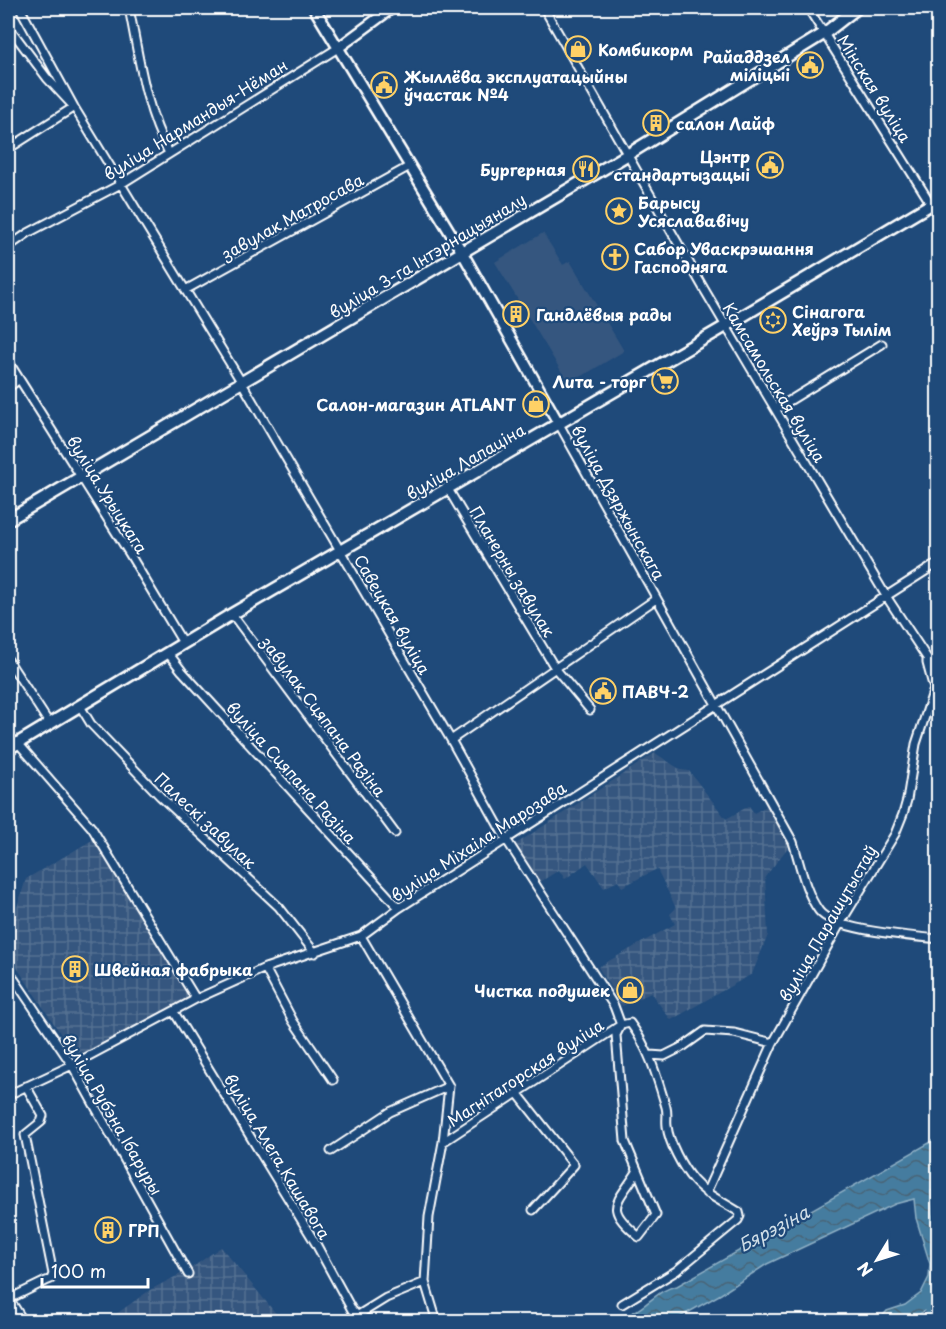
<svg xmlns="http://www.w3.org/2000/svg" width="946" height="1329" font-family="'Playpen Sans',sans-serif">
<style>
.built{fill:#36577f}
.industrial{fill:url(#industrial-grid)}
.water{fill:url(#water-waves);stroke:#8fb0c5;stroke-width:1.5}
.lines{fill:none;stroke-linecap:round;stroke-linejoin:round}
.river{stroke:#447c9f;stroke-width:14}
.street-casing{stroke:#fff;stroke-width:11}
.secondary-casing{stroke:#fff;stroke-width:14}
.primary-casing{stroke:#fff;stroke-width:15}
.street{stroke:#1f4a7a;stroke-width:7}
.secondary{stroke:#1f4a7a;stroke-width:9}
.primary{stroke:#1f4a7a;stroke-width:10}
.labels{text-anchor:middle;dominant-baseline:central;stroke-width:4.5;stroke-linejoin:round;paint-order:stroke}
.poi-label{font-size:16px;font-weight:bold;fill:#fff;stroke:#1f4a7a;text-anchor:start}
.street-label{font-size:16px;fill:#fff;stroke:#1f4a7a}
.water-label{font-size:18px;font-style:italic;fill:#d0dee7;stroke:#1f4a7a}
</style>
<defs>
<pattern id="industrial-grid" width="8" height="8" patternUnits="userSpaceOnUse" patternTransform="scale(1.5)"><rect width="8" height="8" fill="#36577f"/><path d="M0 4h8M4 0v8" fill="none" stroke="#547092"/></pattern>
<pattern id="water-waves" width="16" height="10" patternUnits="userSpaceOnUse" patternTransform="scale(1.5)"><rect width="16" height="10" fill="#447c9f"/><path d="M0 5q4-4 8 0t8 0" fill="none" stroke="#486476"/></pattern>
</defs>
<rect width="100%" height="100%" fill="#1f4a7a"/>
<filter id="ink" filterUnits="userSpaceOnUse"><feTurbulence type="fractalNoise" baseFrequency=".0167" numOctaves="2"/><feDisplacementMap in="SourceGraphic" scale="12" xChannelSelector="R" yChannelSelector="G"/><feConvolveMatrix kernelMatrix="1 2 1 2 8 2 1 2 1" color-interpolation-filters="sRGB"/></filter>
<g filter="url(#ink)">
<!-- built -->
<path class="built" d="M543 233 563 265 570 261 624 351 569 384 495 262Z"/>
<!-- industrial -->
<path class="industrial" d="M655 753 681 770 689 771 726 819 749 806 754 813 767 806 789 846 765 877 768 935 752 974 671 1020 651 993 622 1006 598 967 675 924 670 914 676 908 657 869 622 887 618 881 604 888 587 863 565 879 559 870 540 882 516 844Z
M94 839 102 847 191 997 81 1057 74 1054 8 954V936L26 879Z
M221 1247 282 1321 105 1322 150 1290 190 1269Z"/>
<!-- water -->
<path class="water" d="M938 1138V1186L931 1191 932 1214 938 1244V1299L923 1312 908 1321H878L887 1311 905 1305 921 1293 929 1277 930 1264 916 1218 914 1199 895 1204 767 1264 721 1294 673 1321H616C622 1316 626 1316 632 1313 649 1305 658 1289 677 1286Z"/>
<g class="lines">
<!-- river -->
<path class="river" d="M927 1299 937 1322"/>
<!-- street casing -->
<g class="street-casing">
<path id="street" d="M20 8 74 107 242 383 451 740 506 839 614 1006 621 1025 630 1023C649 1048 657 1077 666 1107 668 1114 666 1120 667 1126 669 1143 682 1167 693 1180 705 1194 723 1202 739 1212L740 1216 738 1220 676 1271 622 1304
M129 8C139 57 145 109 169 153
M544 8 704 289 886 596 927 658 938 670
M808 8 938 215
M8 26 47 78 74 107 8 149
M8 247 28 233 121 184 338 48
M187 289 410 166
M8 361 129 553 183 643
M8 388 19 379
M776 409 882 344
M559 424 793 842C800 864 805 892 819 911 834 931 913 936 938 939
M448 489 555 668 590 710
M232 614 395 833
M168 653 182 671 399 908
M8 660 49 723
M80 706 91 724 160 796 279 907 315 953
M451 740 656 599
M18 743 92 828 196 999
M361 936 449 1086 443 1142 429 1217 425 1282 437 1322
M265 968 293 1021 333 1080
M8 970 72 1065 188 1274
M174 1012 316 1244 352 1310 364 1322
M621 1025 616 1035 625 1141 656 1215 639 1237C604 1207 615 1206 637 1172
M650 1055 664 1056 684 1046 705 1031 734 1033 773 1043
M518 1094 574 1165 533 1210
M8 1095 72 1065 196 999 265 968 361 936 399 908 938 563
M443 1142 619 1026
M331 1151 390 1112 449 1086
M706 1193 773 1043 840 924 895 834 903 814 907 800 916 744 934 689 927 663V658
M8 1297 24 1322
M9 1299 46 1281 51 1279 53 1274 25 1135 41 1122 43 1116 26 1086
M347 1322 386 1298 425 1282"/>
</g>
<!-- secondary casing -->
<g class="secondary-casing">
<path id="secondary" d="M314 8 462 252 559 424
M338 48 392 8"/>
</g>
<!-- primary casing -->
<g class="primary-casing">
<path id="primary" d="M8 520 627 155 825 33 857 8
M8 749 232 614 726 326 938 200"/>
</g>
<!-- street -->
<use href="#street" class="street"/>
<!-- secondary -->
<use href="#secondary" class="secondary"/>
<!-- primary -->
<use href="#primary" class="primary"/>
</g>
</g>
<!-- icons -->
<defs>
<g id="shop-ring" transform="scale(1.35)"><circle r="9.5" fill="#1f4a7a" stroke="#ffd166" stroke-width="1.5"/><path d="M-5-2.5h2.3a2.7 3.5 0 0 1 5.4 0H5L5.5 6h-11ZM-1.5-2.5h3a1.5 2.3 0 0 0-3 0Z" fill="#ffd166"/></g>
<g id="civic-ring" transform="scale(1.35)"><circle r="9.5" fill="#1f4a7a" stroke="#ffd166" stroke-width="1.5"/><path d="M-.6-6.5H3V-4.5H.6V-3L4-1V1h2V6H-6V1h2V-1L-.6-3ZM-1.2 2.5V6h2.4V2.5Z" fill="#ffd166"/></g>
<g id="building-ring" transform="scale(1.35)"><circle r="9.5" fill="#1f4a7a" stroke="#ffd166" stroke-width="1.5"/><path d="M-4-6H4V6H1V3H-1V6H-4ZM-2.5-4.3h1.7v1.8h-1.7ZM.8-4.3h1.7v1.8H.8ZM-2.5-1h1.7V.8h-1.7ZM.8-1h1.7V.8H.8Z" fill="#ffd166"/></g>
<g id="restaurant-ring" transform="scale(1.35)"><circle r="9.5" fill="#1f4a7a" stroke="#ffd166" stroke-width="1.5"/><path d="M-5-6h1v4h1v-4h1v4h1v-4h1v5L-1.5 .5V6h-2V.5L-5-1ZM5-6V6H3V1.5H1.5Q1.5-4 5-6Z" fill="#ffd166"/></g>
<g id="sight-ring" transform="scale(1.35)"><circle r="9.5" fill="#1f4a7a" stroke="#ffd166" stroke-width="1.5"/><path d="M0-6L1.8-2.2L6-1.7L2.9 1.2L3.7 5.4L0 3.3L-3.7 5.4L-2.9 1.2L-6-1.7L-1.8-2.2Z" fill="#ffd166"/></g>
<g id="church-ring" transform="scale(1.35)"><circle r="9.5" fill="#1f4a7a" stroke="#ffd166" stroke-width="1.5"/><path d="M-1.2-6h2.4v3.5h3.3v2.4h-3.3V6h-2.4V-.1h-3.3v-2.4h3.3Z" fill="#ffd166"/></g>
<g id="synagogue-ring" transform="scale(1.35)"><circle r="9.5" fill="#1f4a7a" stroke="#ffd166" stroke-width="1.5"/><path d="M0-6.5L5.6 3.2H-5.6ZM0 6.5L5.6-3.2H-5.6Z" fill="#ffd166"/></g>
<g id="supermarket-ring" transform="scale(1.35)"><circle r="9.5" fill="#1f4a7a" stroke="#ffd166" stroke-width="1.5"/><path d="M-6-5.5h2.5l.6 2H6L4.5 2H-2.5L-4.4-4H-6ZM-1.5 3.2a1.3 1.3 0 1 0 .1 0ZM3 3.2a1.3 1.3 0 1 0 .1 0Z" fill="#ffd166"/></g>
</defs>
<g fill-rule="evenodd">
<use href="#shop-ring" x="578" y="49"/>
<use href="#civic-ring" x="810" y="65"/>
<use href="#civic-ring" x="384" y="85"/>
<use href="#building-ring" x="656" y="123"/>
<use href="#civic-ring" x="770" y="165"/>
<use href="#restaurant-ring" x="586" y="169"/>
<use href="#sight-ring" x="619" y="211"/>
<use href="#church-ring" x="615" y="257"/>
<use href="#building-ring" x="516" y="314"/>
<use href="#synagogue-ring" x="773" y="320"/>
<use href="#supermarket-ring" x="665" y="381"/>
<use href="#shop-ring" x="536" y="404"/>
<use href="#civic-ring" x="603" y="691"/>
<use href="#building-ring" x="75" y="969"/>
<use href="#shop-ring" x="630" y="990"/>
<use href="#building-ring" x="108" y="1230"/>
</g>
<g class="labels">
<!-- poi labels -->
<g class="poi-label">
<text x="598" y="49">Комбикорм</text>
<text x="790" y="56" text-anchor="end">Райаддзел<tspan x="790" dy="18">міліцыі</tspan></text>
<text x="404" y="76">Жыллёва эксплуатацыйны<tspan x="404" dy="18">ўчастак №4</tspan></text>
<text x="676" y="123">салон Лайф</text>
<text x="750" y="156" text-anchor="end">Цэнтр<tspan x="750" dy="18">стандартызацыі</tspan></text>
<text x="566" y="169" text-anchor="end">Бургерная</text>
<text x="638" y="202">Барысу<tspan x="638" dy="18">Усяслававічу</tspan></text>
<text x="634" y="248">Сабор Уваскрэшання<tspan x="634" dy="18">Гасподняга</tspan></text>
<text x="792" y="311">Сінагога<tspan x="792" dy="18">Хеўрэ Тылім</tspan></text>
<text x="536" y="314">Гандлёвыя рады</text>
<text x="646" y="381" text-anchor="end">Лита - торг</text>
<text x="516" y="404" text-anchor="end">Салон-магазин ATLANT</text>
<text x="622" y="691">ПАВЧ-2</text>
<text x="94" y="969">Швейная фабрыка</text>
<text x="610" y="990" text-anchor="end">Чистка подушек</text>
<text x="128" y="1230">ГРП</text>
</g>
<!-- street labels -->
<g class="street-label">
<text transform="translate(875 88) rotate(58)">Мінская вуліца</text>
<text transform="translate(195 119) rotate(-32)">вуліца Нармандыя-Нёман</text>
<text transform="translate(292 216) rotate(-29)">завулак Матросава</text>
<text transform="translate(427 255) rotate(-31)">вуліца 3-га Інтэрнацыяналу</text>
<text transform="translate(775 382) rotate(59)">Камсамольская вуліца</text>
<text transform="translate(465 461) rotate(-30)">вуліца Лапаціна</text>
<text transform="translate(108 494) rotate(58)">вуліца Урыцкага</text>
<text transform="translate(619 502) rotate(61)">вуліца Дзяржынскага</text>
<text transform="translate(513 571) rotate(59)">Планерны завулак</text>
<text transform="translate(393 614) rotate(60)">Савецкая вуліца</text>
<text transform="translate(324 716) rotate(53)">завулак Сцяпана Разіна</text>
<text transform="translate(292 772) rotate(48)">вуліца Сцяпана Разіна</text>
<text transform="translate(206 820) rotate(43)">Палескі завулак</text>
<text transform="translate(478 841) rotate(-33)">вуліца Міхаіла Марозава</text>
<text transform="translate(827 923) rotate(-60)">вуліца Парашутыстаў</text>
<text transform="translate(525 1072) rotate(-33)">Магнітагорская вуліца</text>
<text transform="translate(113 1114) rotate(60)">вуліца Рубэна Ібаруры</text>
<text transform="translate(278 1156) rotate(59)">вуліца Алега Кашавога</text>
</g>
<!-- water labels -->
<g class="water-label">
<text transform="translate(773 1228) rotate(-28)">Бярэзіна</text>
</g>
</g>
<!-- margin -->
<rect width="946" height="1329" fill="none" stroke="#1f4a7a" stroke-width="30"/>
<rect x="15" y="15" width="916" height="1299" fill="none" stroke="#fff" stroke-width="2" filter="url(#ink)"/>
<!-- north arrow -->
<g transform="translate(877 1260) rotate(232)" stroke="#1f4a7a" stroke-width="4.5" paint-order="stroke">
<path d="M0-4.5L10 22L0 15L-10 22Z" fill="#ffffff"/>
<text y="-9" font-size="16" font-weight="bold" text-anchor="middle" fill="#ffffff">N</text>
</g>
<!-- scale -->
<path d="M42 1278v9h106v-9" fill="none" stroke="#ffffff" stroke-width="3"/>
<text x="51" y="1278" font-size="18" fill="#ffffff" stroke="#1f4a7a" stroke-width="4.5" paint-order="stroke">100 m</text>
</svg>
